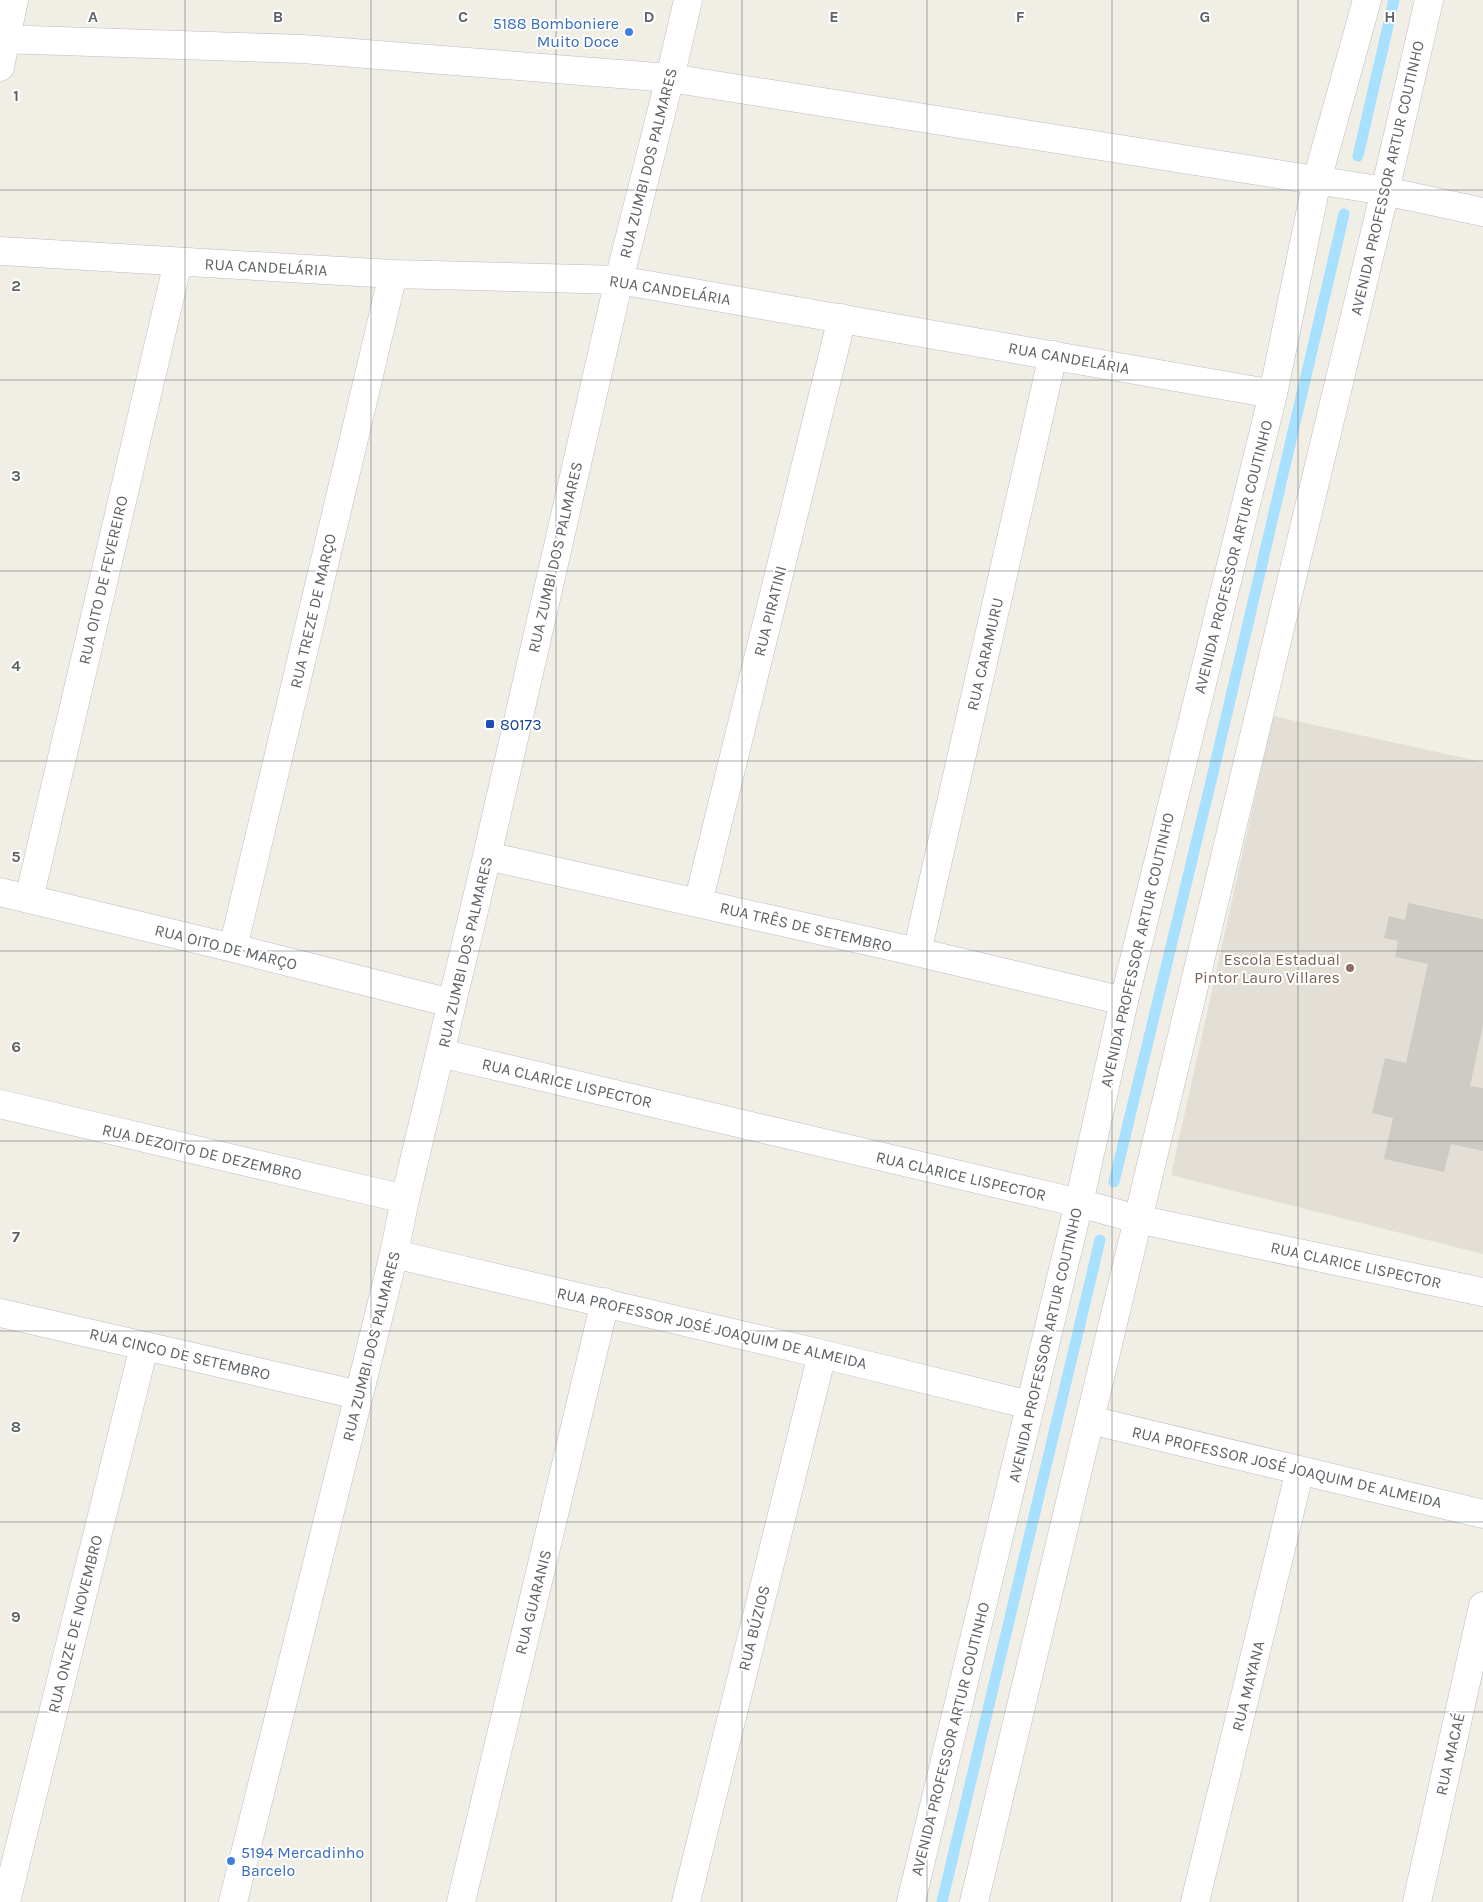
<svg xmlns="http://www.w3.org/2000/svg" width="1483" height="1902" font-family="Karla,sans-serif">
<style>
.education{fill:#e3dfd7}
.lines{fill:none;stroke-linecap:round;stroke-linejoin:round}
.stream{stroke:#a8e0ff;stroke-width:11}
.building{fill:#cecbc5}
.minor-casing{stroke:#b9bcc0;stroke-width:29}
.minor{stroke:#fff;stroke-width:28}
.grid{fill:none;stroke:#5e6367;stroke-width:1;stroke-opacity:0.55}
.shop-dot{fill:#3f7fe0;stroke:#fff;stroke-width:2}
.transit-dot{fill:#1a4fb4;stroke:#fff;stroke-width:2}
.education-dot{fill:#8d6e63;stroke:#fff;stroke-width:2}
.labels{text-anchor:middle;dominant-baseline:central;stroke-width:4;stroke-linejoin:round;paint-order:stroke}
.shop-label{font-size:16px;fill:#366cbe;stroke:#fff;text-anchor:end}
.street-label{font-size:16px;fill:#5e6367;stroke:#fff}
.transit-label{font-size:16px;fill:#164399;stroke:#fff;text-anchor:start}
.education-label{font-size:16px;fill:#785e54;stroke:#fff;text-anchor:end}
.grid-label{font-size:16px;text-anchor:middle;font-weight:bold;fill:#5e6367;stroke:#fff;stroke-width:4;stroke-linejoin:round;paint-order:stroke}
</style>
<rect width="100%" height="100%" fill="#f1eee6"/>
<!-- education -->
<path class="education" d="M1273 716 1483 762V1254L1171 1175Z"/>
<g class="lines">
<!-- stream -->
<path class="stream" d="M1358 156 1394 0
M1114 1182 1213 773 1344 214
M942 1902 1100 1240"/>
</g>
<!-- building -->
<path class="building" d="M1408 903 1483 919V1025L1470 1086 1483 1088V1151L1451 1144 1444 1172 1384 1159 1393 1118 1372 1113 1385 1058 1406 1063 1428 964 1395 957 1398 941 1384 938 1389 916 1405 920Z"/>
<g class="lines">
<!-- minor casing -->
<g class="minor-casing">
<path id="minor" d="M0 39 303 49 670 78 1385 191 1483 212
M0 67 14 0
M0 251 393 274 619 280 1273 394
M487 856 917 952 1124 1001
M0 892 233 948 451 1003
M29 899 178 262
M698 903 842 318
M233 948 393 274
M917 952 1053 355
M440 1053 1079 1203 1137 1219 1483 1292
M0 1104 405 1199
M394 1254 822 1354 1030 1405
M0 1313 359 1395
M1090 1420 1483 1514
M6 1902 144 1347
M233 1902 394 1254 405 1199 487 856 619 280 670 78 688 0
M461 1902 605 1302
M686 1902 822 1354
M911 1902 1079 1203 1124 1001 1273 394 1317 180 1367 0
M974 1902 1385 191 1429 0
M1195 1902 1300 1470
M1417 1902 1483 1606"/>
</g>
<!-- minor -->
<use href="#minor" class="minor"/>
</g>
<!-- grid -->
<path class="grid" d="M185 0V1902M371 0V1902M556 0V1902M742 0V1902M927 0V1902M1112 0V1902M1298 0V1902M0 190H1483M0 380H1483M0 571H1483M0 761H1483M0 951H1483M0 1141H1483M0 1331H1483M0 1522H1483M0 1712H1483"/>
<!-- markers -->
<g class="shop-dot">
<circle cx="629" cy="32" r="5"/>
<circle cx="231" cy="1861" r="5"/>
</g>
<rect class="transit-dot" x="485" y="719" width="10" height="10" rx="2.5"/>
<circle class="education-dot" cx="1350" cy="968" r="5"/>
<g class="labels">
<!-- shop labels -->
<g class="shop-label">
<text x="619" y="23">5188 Bomboniere<tspan x="619" dy="18">Muito Doce</tspan></text>
<text x="241" y="1852" text-anchor="start">5194 Mercadinho<tspan x="241" dy="18">Barcelo</tspan></text>
</g>
<!-- street labels -->
<g class="street-label">
<text transform="translate(648 163) rotate(-76)">RUA ZUMBI DOS PALMARES</text>
<text transform="translate(1387 178) rotate(-77)">AVENIDA PROFESSOR ARTUR COUTINHO</text>
<text transform="translate(266 267) rotate(3)">RUA CANDELÁRIA</text>
<text transform="translate(670 290) rotate(9)">RUA CANDELÁRIA</text>
<text transform="translate(1069 358) rotate(10)">RUA CANDELÁRIA</text>
<text transform="translate(555 557) rotate(-77)">RUA ZUMBI DOS PALMARES</text>
<text transform="translate(1233 557) rotate(-76)">AVENIDA PROFESSOR ARTUR COUTINHO</text>
<text transform="translate(103 580) rotate(-77)">RUA OITO DE FEVEREIRO</text>
<text transform="translate(313 611) rotate(-77)">RUA TREZE DE MARÇO</text>
<text transform="translate(770 611) rotate(-76)">RUA PIRATINI</text>
<text transform="translate(985 654) rotate(-77)">RUA CARAMURU</text>
<text transform="translate(806 927) rotate(13)">RUA TRÊS DE SETEMBRO</text>
<text transform="translate(226 947) rotate(14)">RUA OITO DE MARÇO</text>
<text transform="translate(1137 950) rotate(-77)">AVENIDA PROFESSOR ARTUR COUTINHO</text>
<text transform="translate(465 952) rotate(-77)">RUA ZUMBI DOS PALMARES</text>
<text transform="translate(567 1083) rotate(13)">RUA CLARICE LISPECTOR</text>
<text transform="translate(202 1152) rotate(13)">RUA DEZOITO DE DEZEMBRO</text>
<text transform="translate(961 1176) rotate(13)">RUA CLARICE LISPECTOR</text>
<text transform="translate(1356 1265) rotate(12)">RUA CLARICE LISPECTOR</text>
<text transform="translate(712 1328) rotate(13)">RUA PROFESSOR JOSÉ JOAQUIM DE ALMEIDA</text>
<text transform="translate(1045 1345) rotate(-77)">AVENIDA PROFESSOR ARTUR COUTINHO</text>
<text transform="translate(371 1346) rotate(-76)">RUA ZUMBI DOS PALMARES</text>
<text transform="translate(180 1354) rotate(13)">RUA CINCO DE SETEMBRO</text>
<text transform="translate(1287 1467) rotate(13)">RUA PROFESSOR JOSÉ JOAQUIM DE ALMEIDA</text>
<text transform="translate(533 1602) rotate(-76)">RUA GUARANIS</text>
<text transform="translate(75 1624) rotate(-76)">RUA ONZE DE NOVEMBRO</text>
<text transform="translate(754 1628) rotate(-76)">RUA BÚZIOS</text>
<text transform="translate(1248 1686) rotate(-76)">RUA MAYANA</text>
<text transform="translate(950 1739) rotate(-76)">AVENIDA PROFESSOR ARTUR COUTINHO</text>
<text transform="translate(1450 1754) rotate(-77)">RUA MACAÉ</text>
</g>
<!-- transit labels -->
<g class="transit-label">
<text x="500" y="724">80173</text>
</g>
<!-- education labels -->
<g class="education-label">
<text x="1340" y="959">Escola Estadual<tspan x="1340" dy="18">Pintor Lauro Villares</tspan></text>
</g>
</g>
<g class="grid-label">
<text x="93" y="22">A</text>
<text x="278" y="22">B</text>
<text x="463" y="22">C</text>
<text x="649" y="22">D</text>
<text x="834" y="22">E</text>
<text x="1020" y="22">F</text>
<text x="1205" y="22">G</text>
<text x="1390" y="22">H</text>
<text x="16" y="101">1</text>
<text x="16" y="291">2</text>
<text x="16" y="481">3</text>
<text x="16" y="671">4</text>
<text x="16" y="862">5</text>
<text x="16" y="1052">6</text>
<text x="16" y="1242">7</text>
<text x="16" y="1432">8</text>
<text x="16" y="1622">9</text>
</g>
</svg>
